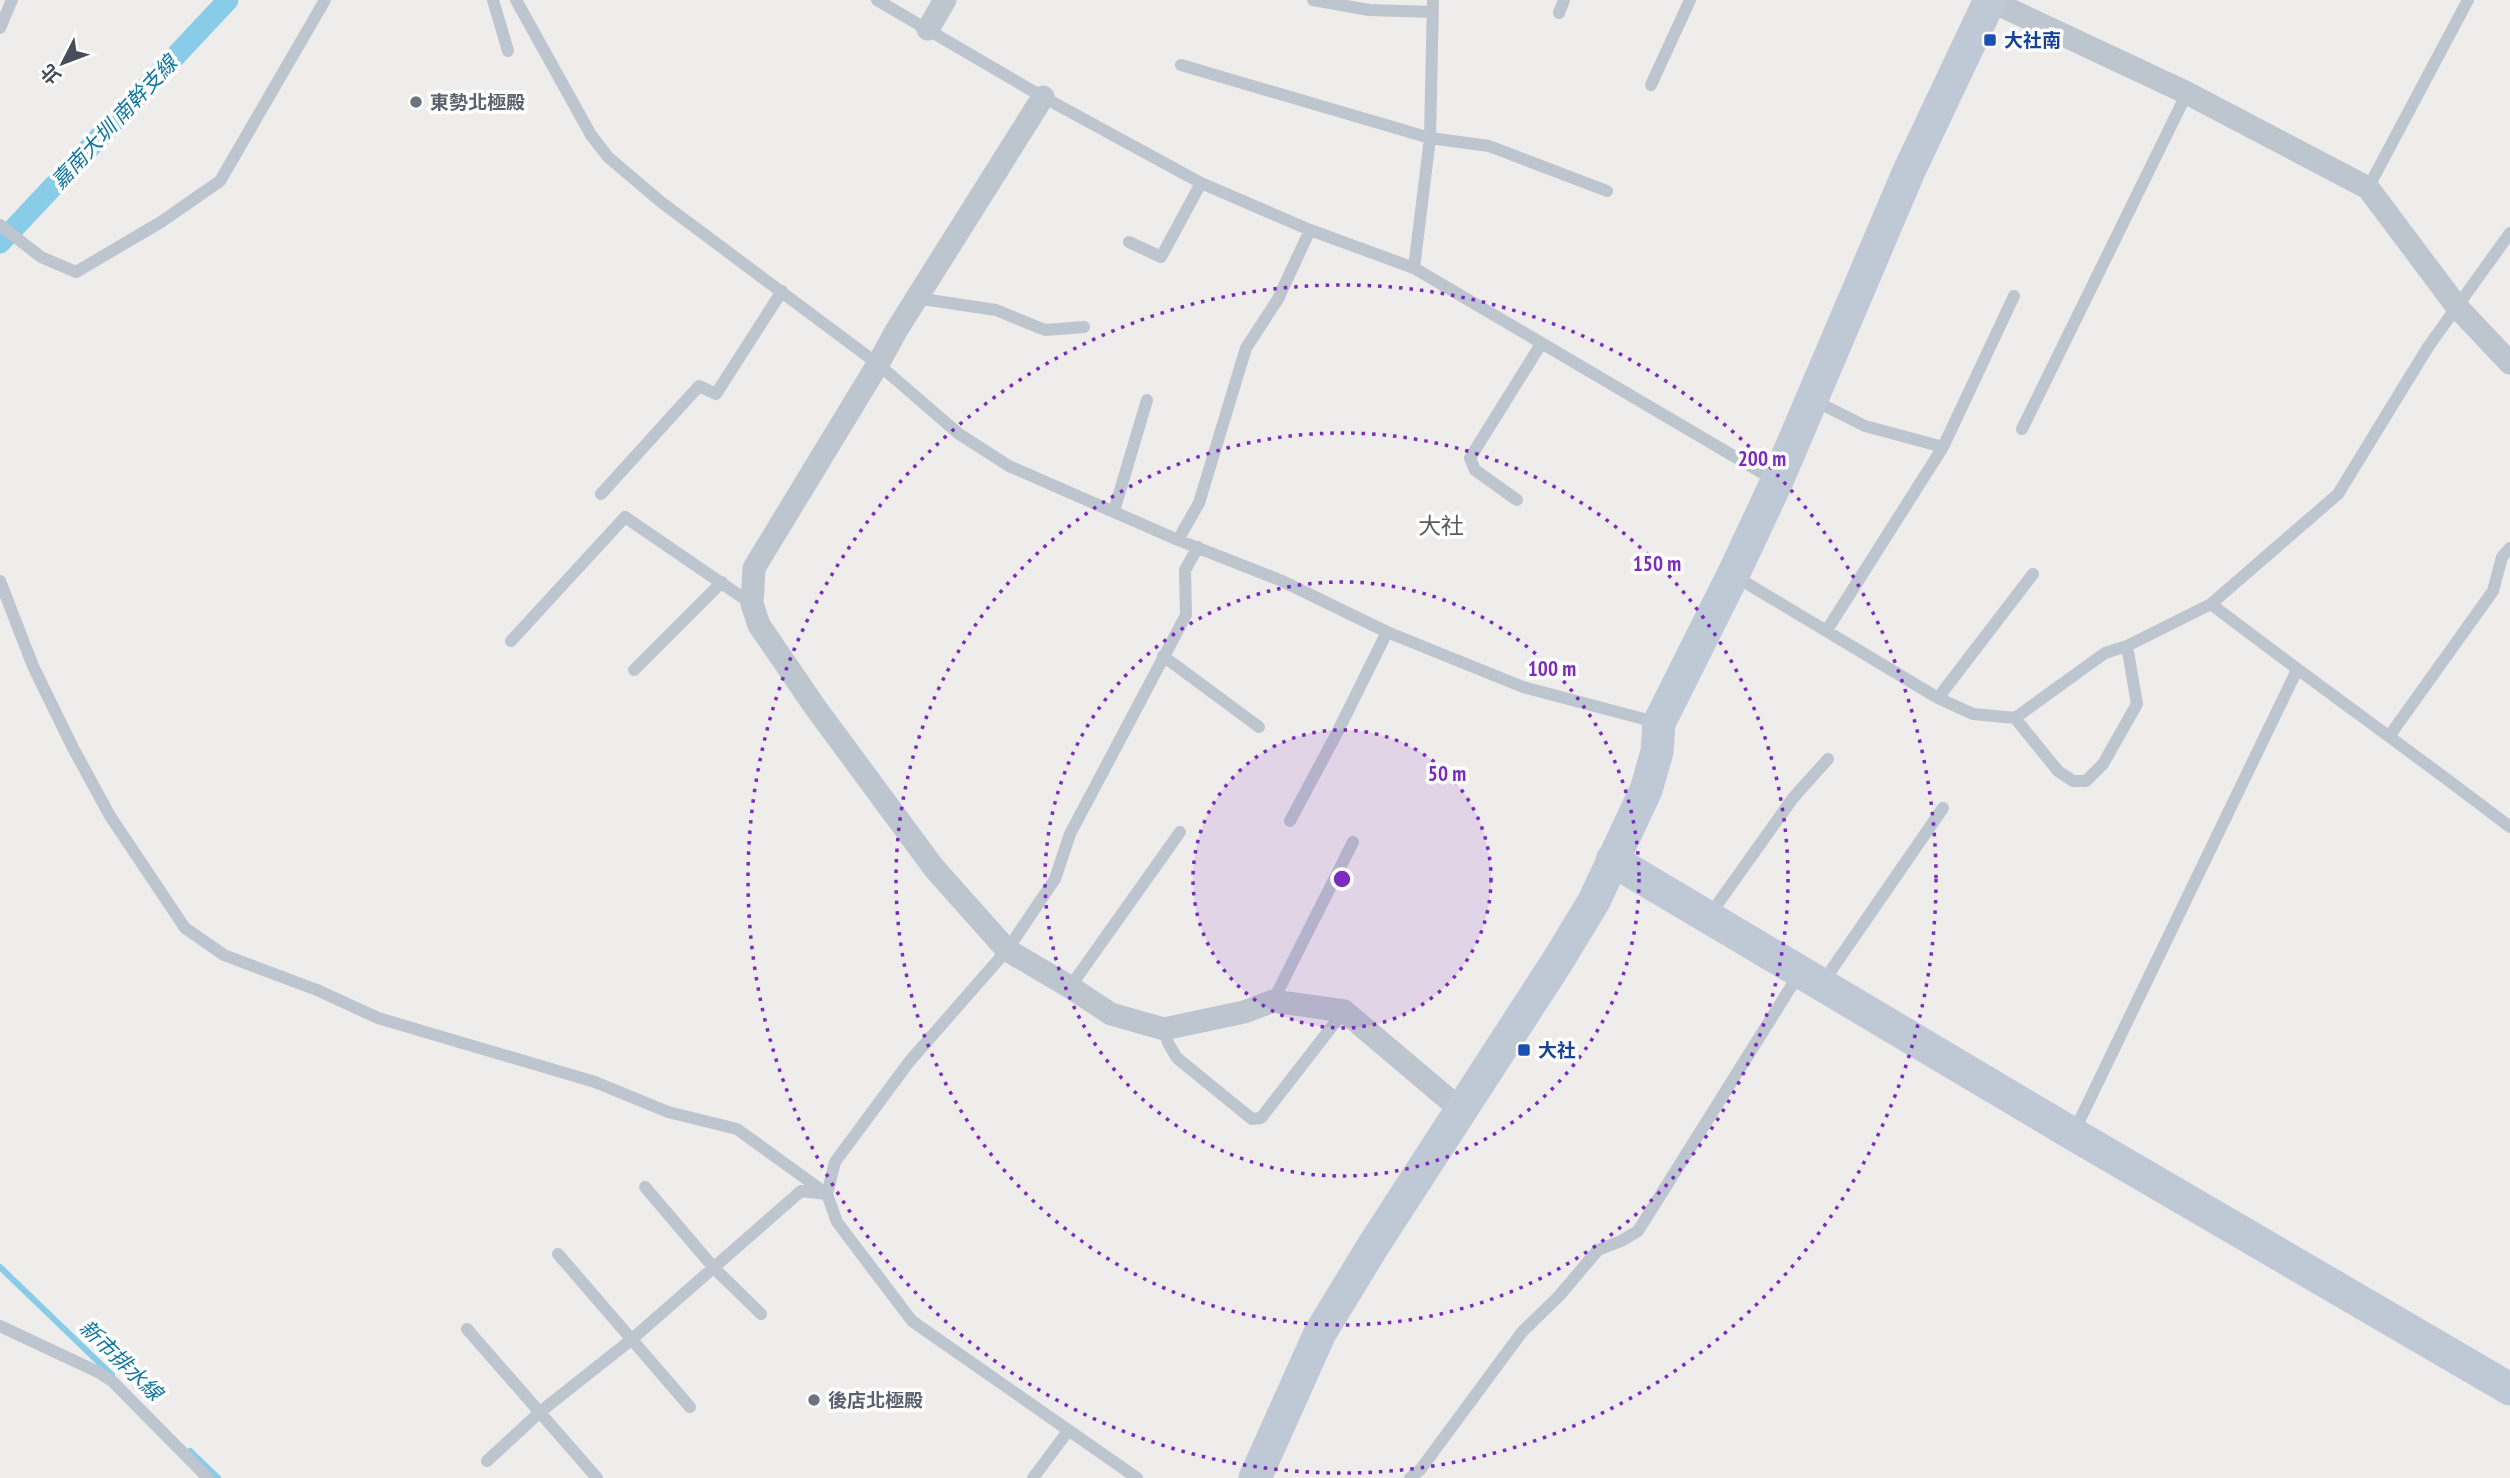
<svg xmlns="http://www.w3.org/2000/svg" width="2510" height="1478" font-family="'PT Sans Narrow','Noto Sans TC',sans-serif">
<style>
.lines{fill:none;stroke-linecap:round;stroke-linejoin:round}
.stream{stroke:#89cce8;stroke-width:6}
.canal{stroke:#89cce8;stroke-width:21}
.lane{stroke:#bdc5ce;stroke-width:12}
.street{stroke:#bdc5ce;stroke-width:23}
.secondary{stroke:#bfc8d5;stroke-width:33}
.ring{fill:none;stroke:#7b2cbf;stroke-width:3.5;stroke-dasharray:3.5 7}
.transit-dot{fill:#1a4fb4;stroke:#fff;stroke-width:2.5}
.worship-dot{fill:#6b7280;stroke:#fff;stroke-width:2.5}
.labels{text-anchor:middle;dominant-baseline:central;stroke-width:7;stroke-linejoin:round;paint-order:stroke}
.transit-label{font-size:19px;font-weight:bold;fill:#164399;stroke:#fff;text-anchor:start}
.worship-label{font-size:19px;font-weight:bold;fill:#5b616d;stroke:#fff;text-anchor:start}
.water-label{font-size:21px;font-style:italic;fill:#1176a0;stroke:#fff}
.quarter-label{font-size:23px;fill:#595c61;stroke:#fff}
.centre{fill:#7b2cbf;stroke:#fff;stroke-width:3.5}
.ring-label{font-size:21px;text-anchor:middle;font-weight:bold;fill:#7b2cbf;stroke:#fff;stroke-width:7;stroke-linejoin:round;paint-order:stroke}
</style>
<rect width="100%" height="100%" fill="#efecec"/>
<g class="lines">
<!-- stream -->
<path class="stream" d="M0 1267 112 1375
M190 1451 218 1478"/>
<!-- canal -->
<path class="canal" d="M0 243 228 0"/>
<!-- lane -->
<path class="lane" d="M493 0 508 51
M516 0 591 135 608 157 661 202 878 364 959 434 1009 466 1178 540 1282 581 1387 632 1523 687 1659 723
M877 0 1043 97 1201 183 1310 230 1414 268 1776 481
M1313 0 1369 10 1433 12
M1559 13 1564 0
M0 28 12 0
M1181 65 1430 138 1489 146 1607 191
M1651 85 1690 0
M2368 188 2468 0
M0 225 41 257 76 272 161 222 220 181 325 0
M1129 242 1161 257 1201 183
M1414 268 1430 138 1433 0
M916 298 996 310 1045 330 1084 327
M1813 400 1865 426 1943 447
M2022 429 2187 93
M601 494 699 386 716 394 782 291
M1517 500 1475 470 1470 458 1541 344
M1114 511 1147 400
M1178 540 1199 503 1246 348 1278 299 1310 230
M1733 575 1938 698 1973 714 2015 718 2105 653 2127 646 2211 604 2338 494 2428 347 2510 233
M0 581 33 666 72 746 110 816 185 928 224 955 317 990 378 1018 595 1082 668 1112 737 1129 827 1194 837 1222 912 1321 1137 1478
M2211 604C2310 680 2411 751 2510 827
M1827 630 1943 447 2014 296
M511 641 625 517 752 604
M1163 656 1259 727
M634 670 722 582
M1938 698 2033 574
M2015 718 2058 771 2073 781H2086L2103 764 2137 704 2127 646
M2390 735 2493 591 2502 557 2510 548
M1290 821 1337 733 1387 632
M1709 916 1793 798 1828 759
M1821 985 1943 808
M1070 987 1180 832
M1273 1001 1353 842
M1164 1029 1168 1043 1177 1058 1252 1119 1261 1118 1344 1011
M2073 1134 2297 670
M645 1187 714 1268 761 1314
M558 1254 690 1407
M0 1326 98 1372 112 1381 208 1478
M467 1329 597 1478
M487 1461 540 1412 631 1340 801 1191 827 1194 835 1162 909 1062 1007 950 1055 879 1070 834 1186 615 1185 570 1198 547
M1033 1478 1068 1431
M1410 1478 1420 1470 1522 1332 1559 1296 1598 1250 1621 1241 1638 1231 1799 974"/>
<!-- street -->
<path class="street" d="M1989 0 2187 93 2368 188 2458 308 2510 363
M928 29 945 0
M1043 97 896 331 878 364 754 568 752 604 759 625 815 707 934 868 1007 950 1070 987 1111 1014 1164 1029 1244 1012 1273 1001 1344 1011 1461 1110"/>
<!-- secondary -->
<path class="secondary" d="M1612 860 2073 1134 2510 1389
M1255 1478 1320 1333 1373 1246 1557 962 1594 901 1646 790 1657 752 1659 723 1733 575 1777 481 1909 171 1990 0"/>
</g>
<!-- distance rings -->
<circle cx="1342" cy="879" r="149" fill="#7b2cbf" fill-opacity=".12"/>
<g class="ring">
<circle cx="1342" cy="879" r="149"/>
<circle cx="1342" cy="879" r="297"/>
<circle cx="1342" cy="879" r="446"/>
<circle cx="1342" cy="879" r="594"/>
</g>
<!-- markers -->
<g class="transit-dot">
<rect x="1983" y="33" width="14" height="14" rx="3.5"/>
<rect x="1517" y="1043" width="14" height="14" rx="3.5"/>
</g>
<g class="worship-dot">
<circle cx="416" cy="102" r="7"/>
<circle cx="814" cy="1400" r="7"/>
</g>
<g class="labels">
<!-- transit labels -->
<g class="transit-label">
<text x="2004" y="40">大社南</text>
<text x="1538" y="1050">大社</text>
</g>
<!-- worship labels -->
<g class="worship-label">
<text x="430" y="102">東勢北極殿</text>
<text x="828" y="1400">後店北極殿</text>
</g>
<!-- water labels -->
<g class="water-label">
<text transform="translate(114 122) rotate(-47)">嘉南大圳 南幹支線</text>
<text transform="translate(121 1360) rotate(44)">新市排水線</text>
</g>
<!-- quarter labels -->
<g class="quarter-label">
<text x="1441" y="525">大社</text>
</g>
</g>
<circle cx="1342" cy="879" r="10" class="centre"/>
<g class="ring-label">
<text x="1762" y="466">200 m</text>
<text x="1657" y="571">150 m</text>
<text x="1552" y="676">100 m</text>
<text x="1447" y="781">50 m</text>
</g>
<!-- north arrow -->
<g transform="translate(63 63) rotate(228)" stroke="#ffffff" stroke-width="5" paint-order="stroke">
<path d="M0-5L12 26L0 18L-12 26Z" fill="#454e59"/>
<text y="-10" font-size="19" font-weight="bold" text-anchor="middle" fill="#454e59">北</text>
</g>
</svg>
